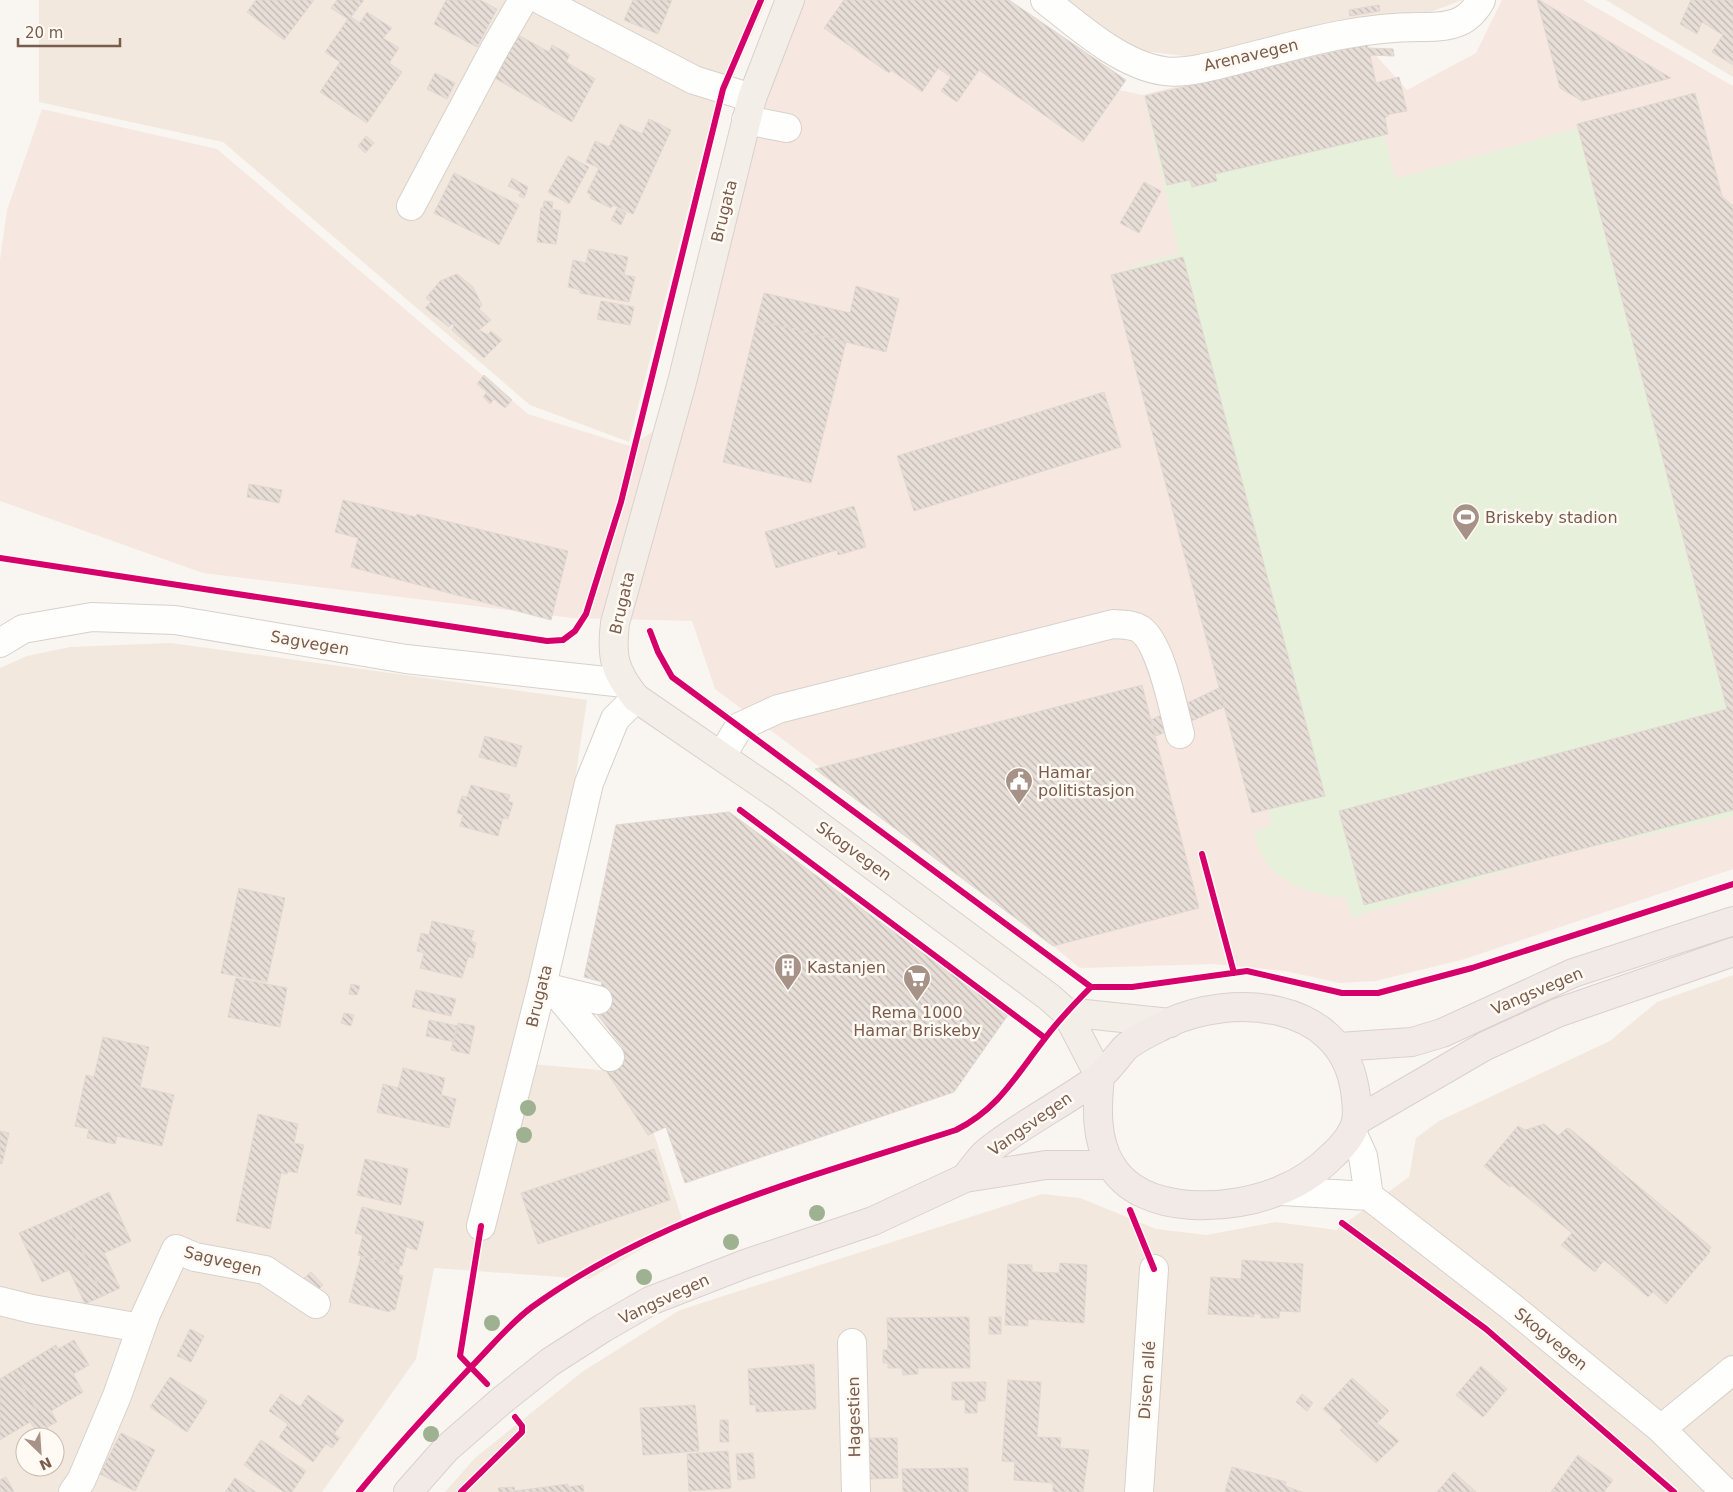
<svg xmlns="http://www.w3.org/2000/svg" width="1733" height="1492" font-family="'DejaVu Sans',sans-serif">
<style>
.residential{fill:#f2e8de;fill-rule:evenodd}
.commercial{fill:#f6e8e1}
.grass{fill:#e7f0db}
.building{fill:url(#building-back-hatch);stroke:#e2d8d2}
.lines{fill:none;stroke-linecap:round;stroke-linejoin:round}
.minor-casing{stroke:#d7d1cb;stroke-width:30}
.major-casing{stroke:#dad1cc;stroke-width:30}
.highway-casing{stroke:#dad1cc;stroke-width:30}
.minor{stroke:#fefefd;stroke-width:28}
.major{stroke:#f3eee8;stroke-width:28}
.highway{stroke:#f2eae7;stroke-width:28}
.cycleway-casing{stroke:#fffaf3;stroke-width:9}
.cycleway{stroke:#d6006c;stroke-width:6}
.tree{fill:#9eb190}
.labels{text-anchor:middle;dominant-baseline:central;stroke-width:5;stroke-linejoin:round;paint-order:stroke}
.street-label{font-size:16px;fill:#7a5c4d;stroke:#fffaf3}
.poi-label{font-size:16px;fill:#7a5c4d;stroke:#fffaf3;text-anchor:start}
</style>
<defs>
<pattern id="building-back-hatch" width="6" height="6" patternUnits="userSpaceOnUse" patternTransform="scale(1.25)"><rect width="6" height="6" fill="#e6ded7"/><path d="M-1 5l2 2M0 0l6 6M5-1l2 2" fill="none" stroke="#bfb7b1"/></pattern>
</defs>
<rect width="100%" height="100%" fill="#f9f5f0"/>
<!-- residential -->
<path class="residential" d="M39 0H767L706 138 629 442 530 405 223 142 39 102Z
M1057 0H1462L1415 18 1202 58 1134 50Z
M1606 0H1733V77Z
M171 643 587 700 562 866 520 1063 634 1073 684 1225 589 1279 434 1268 416 1359 322 1492H0V668L27 656 70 647ZM25 1437H55V1467H25Z
M1733 975V1492H445L475 1458 582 1372 680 1310 1042 1194 1080 1198 1156 1229 1206 1235 1276 1222 1336 1230 1409 1177 1416 1138 1439 1121 1610 1041 1657 1002Z"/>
<!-- commercial -->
<path class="commercial" d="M795 0H967L1075 80 1142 95 1362 40 1407 90 1476 53 1502 0H1583L1733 86V869L1465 959 1376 981 1340 983 1285 971 1213 964 1080 968 986 891 715 689 692 621 573 618 203 573 0 501V260L7 210 42 109 217 149 528 414 630 446 665 424Z"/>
<!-- grass -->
<path class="grass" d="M1362 44 1395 179 1697 95 1720 197 1733 211V816L1559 855 1352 917 1345 897C1317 897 1282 884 1265 861 1260 853 1257 840 1254 831L1272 825 1129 267 1179 253 1144 96Z"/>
<!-- building -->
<path class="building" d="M256 0H314L284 40 247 12Z
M337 0H364L351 17 360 23 367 12 392 28 383 38 399 48 389 63 402 72 367 123 320 92 340 62 325 52 348 19 331 8Z
M446 0H480L497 9 477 47 434 24Z
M633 0H672L658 34 624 20Z
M844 0H1009L1126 80 1083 142 979 70 957 102 941 91 951 77 938 68 922 92 891 70 889 73 824 28Z
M1537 0H1539L1671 78 1582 101 1560 88Z
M1691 0H1733V65L1712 52 1723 35 1702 22 1697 34 1680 24Z
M1379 5 1380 11 1350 16 1349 10Z
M516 34 549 52 552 45 570 55 566 62 595 79 572 122 493 77Z
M1367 44 1368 48 1393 49 1394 56 1370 55 1376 83 1399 77 1407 111 1390 114 1385 118 1388 134 1215 174 1217 181 1192 187 1190 180 1167 185 1145 96Z
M435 73 455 83 447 99 427 89Z
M1695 93 1722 196 1733 206V810L1364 905 1339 811 1727 709 1577 124Z
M649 119 671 130 633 214 613 205 611 208 590 198 591 194 587 193 599 168 586 162 595 141 609 147 620 124 642 134Z
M366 136 374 143 365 153 358 146Z
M568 156 589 167 569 204 548 192Z
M454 173 519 205 499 245 434 213Z
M512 178 528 187 524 198 519 196 521 192 508 186Z
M1144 182 1161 191 1139 233 1120 223Z
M544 201 553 202 552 209 561 211 556 244 537 242 541 208H543Z
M617 208 626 213 621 225 611 220Z
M589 249 628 257 624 275 635 277 629 302 580 293V290L568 287 573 260 586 263Z
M1183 257 1325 796 1252 813 1111 275Z
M457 274 473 287 482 305 479 309 491 320 479 330 488 335 491 331 502 340 484 358 452 330 454 326 452 324 449 327 425 308 431 302 426 298 440 281Z
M856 286 899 299 886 352 757 320 764 293 850 313Z
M601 301 634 307 630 325 597 319Z
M757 320 846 342 811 483 723 462Z
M484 375 512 400 505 408 494 399 490 404 483 397 487 392 477 384Z
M1104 392 1121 447 914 511 897 456Z
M249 484 282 490 279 503 247 497Z
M343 500 416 517 417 514 568 551 551 620 351 567 358 538 335 532Z
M854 506 866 547 838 555 837 550 776 568 765 532Z
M1142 685 1199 908 1053 946 815 769Z
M1219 688 1224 707 1156 736 1151 720Z
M485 736 522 746 516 767 479 757Z
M471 785 510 795 508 801 513 803 508 819 503 818 498 836 460 826 463 815 457 813 462 796 467 797Z
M729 812 1008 1015 954 1092 685 1183 666 1127 648 1135 601 1063 623 1048 596 1013 602 982 584 977 616 825Z
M239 888 285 898 267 982 221 973Z
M432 921 474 931 471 941 476 943 473 958 468 957 462 978 420 968 424 953 417 951 421 933 429 935Z
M236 978 287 988 280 1027 228 1017Z
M351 984 360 986 357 995 349 994Z
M416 990 456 999 451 1016 412 1007Z
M344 1013 354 1015 351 1026 341 1023Z
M429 1020 458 1026 454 1042 426 1036Z
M458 1023 475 1026 469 1054 451 1050Z
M103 1037 149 1047 140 1087 174 1095 162 1146 117 1136 115 1144 87 1138 89 1129 75 1126 86 1075 94 1077Z
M403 1068 445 1078 441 1095 456 1099 449 1128 377 1112 383 1084 398 1088Z
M258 1114 298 1124 294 1143 304 1145 297 1173 288 1171 287 1174 281 1173 270 1229 236 1221Z
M1544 1124 1558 1136 1567 1128 1570 1129 1711 1247 1709 1250 1710 1252 1666 1304 1653 1292 1648 1297 1604 1260 1595 1272 1561 1245 1572 1233 1512 1185 1510 1187 1484 1166 1518 1126 1525 1130Z
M0 1131 9 1133 2 1164 0 1163Z
M654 1149 670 1200 538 1244 521 1193Z
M365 1159 408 1169 401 1205 357 1195Z
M109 1192 131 1241 104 1253 120 1288 103 1296 65 1213Z
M362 1207 424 1222 417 1250 406 1247 402 1266 358 1255 363 1235 355 1233Z
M65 1213 103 1296 85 1304 69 1270 42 1282 19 1233Z
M361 1256 400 1265 398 1274 403 1276 395 1310 390 1309V1312L349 1302Z
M1242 1260 1303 1264 1300 1312 1280 1311 1279 1318H1261V1314H1254V1317L1208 1314 1211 1277 1241 1279Z
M1060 1263 1087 1265 1084 1323 1028 1319V1326L1005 1325 1008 1264 1032 1265V1272L1059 1273Z
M311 1272 323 1285 314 1294 301 1281Z
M969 1317 970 1368H918V1374L903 1375 902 1368H888V1363H883V1350H888L887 1318Z
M989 1317H1001V1334H989Z
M190 1329 204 1336 191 1362 177 1356Z
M74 1340 89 1365 73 1374 83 1392 51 1411 57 1422 47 1427 13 1371 56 1345 58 1349Z
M814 1364 816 1409 756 1412V1405H750L748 1369Z
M1481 1366 1507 1389 1483 1417 1456 1395Z
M13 1371 47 1427 53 1437H41L30 1422 0 1440V1379Z
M170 1377 207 1401 187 1432 150 1407Z
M1352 1378 1389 1411 1377 1423 1399 1441 1376 1463 1340 1430 1343 1427 1323 1409Z
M1008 1380 1041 1382 1037 1437 1061 1438 1060 1448 1089 1450 1083 1492H1053V1483L1014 1480 1015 1462 1002 1461Z
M952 1382H986L985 1401H977V1413H965V1400H952Z
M281 1394 300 1407 308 1395 344 1420 334 1434 340 1438 332 1448 326 1444 313 1462 279 1437 288 1424 269 1411Z
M1302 1394 1313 1403 1307 1411 1296 1402Z
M695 1405 699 1451 643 1455 640 1408Z
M720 1420H728L729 1442H720Z
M121 1433 155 1450 135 1491 100 1474Z
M869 1438H897L898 1478 870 1479Z
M261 1440 306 1471 292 1492H284L244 1465Z
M728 1451 731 1488 689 1491 687 1454Z
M753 1453 755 1478 738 1480 736 1454Z
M1578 1455 1613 1480 1604 1492H1551Z
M1232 1467 1286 1482 1285 1486 1302 1492H1225Z
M968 1468V1492H903L902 1469Z
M1454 1472 1476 1492H1437Z
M6 1477 14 1492H0V1480Z
M235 1478 256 1492H225Z
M568 1484V1487L583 1485 584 1492H499L498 1488 514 1487 515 1491Z"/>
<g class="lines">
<!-- minor casing -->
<g class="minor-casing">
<path id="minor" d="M541 0 694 80 752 98
M1045 0C1078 26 1121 65 1164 71 1189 75 1235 60 1261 54 1314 40 1368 26 1424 27 1450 27 1468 24 1481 0
M746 120 787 128
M411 206 495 48 523 0
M0 643 23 629 92 617 175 620 406 659 624 683
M722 755 739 727 778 709 1113 624C1122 625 1132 624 1140 629 1161 643 1173 708 1180 734
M542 986 553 989 610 1057
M553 989 598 1000
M1352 1132 1363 1156 1369 1196
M1281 1191 1369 1196 1508 1304 1661 1429 1725 1492
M481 1226 542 986 589 783 615 719 636 698
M0 1301 32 1309 141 1328
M852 1343 856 1492
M1661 1429 1733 1370
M73 1492 81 1481 117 1396 146 1314 176 1249 195 1257 265 1270 316 1304
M1139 1492 1154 1269"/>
</g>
<!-- major casing -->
<g class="major-casing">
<path id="major" d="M790 0 752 98 682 382 615 623C611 656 614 671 636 698L782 798 1049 997 1066 1012 1100 1077
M1066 1012 1170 1023"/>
</g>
<!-- highway casing -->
<g class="highway-casing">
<path id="highway" d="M1339 1047 1412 1042 1442 1033 1573 973 1733 921
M1356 1121 1485 1046 1557 1013 1733 952
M965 1178C972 1170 979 1158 988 1151 1022 1124 1062 1104 1098 1078 1108 1070 1116 1058 1125 1048 1136 1038 1155 1030 1168 1023 1233 993 1338 1001 1354 1085 1356 1095 1358 1112 1356 1121 1354 1133 1342 1147 1333 1155 1318 1170 1301 1182 1281 1190 1233 1211 1142 1217 1111 1165 1095 1139 1097 1106 1100 1077
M408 1492 446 1449 501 1401 550 1362 603 1328 650 1301 745 1264 873 1221 965 1178 1046 1165H1111"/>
</g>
<!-- minor -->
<use href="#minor" class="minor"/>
<!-- major -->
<use href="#major" class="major"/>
<!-- highway -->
<use href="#highway" class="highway"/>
<!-- cycleway casing -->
<g class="cycleway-casing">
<path id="cycleway" d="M0 558 547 641 563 640 575 631 586 614 621 502 723 89 761 0
M650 631 658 652 672 677 1091 987H1132L1247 971 1342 993H1378L1472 968 1733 884
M740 810 1045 1038
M1202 854 1234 973
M1130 1210 1154 1269
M1342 1223 1486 1329 1674 1492
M481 1226 460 1356 487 1384
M359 1492C394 1449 432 1408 470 1368 490 1348 509 1324 532 1307 658 1216 810 1177 956 1130 998 1109 1015 1077 1043 1041 1057 1022 1074 1004 1091 987
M461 1492 522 1432V1426L515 1417"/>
</g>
<!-- cycleway -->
<use href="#cycleway" class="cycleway"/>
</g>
<!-- trees -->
<g class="tree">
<circle cx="528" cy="1108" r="8"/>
<circle cx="524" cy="1135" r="8"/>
<circle cx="817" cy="1213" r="8"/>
<circle cx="731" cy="1242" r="8"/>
<circle cx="644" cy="1277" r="8"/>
<circle cx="492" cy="1323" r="8"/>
<circle cx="431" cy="1434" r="8"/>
</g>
<!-- icons -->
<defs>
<g id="stadium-pin" transform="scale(1.4375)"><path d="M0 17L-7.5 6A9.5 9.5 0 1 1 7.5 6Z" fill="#a69286" stroke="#fffaf3"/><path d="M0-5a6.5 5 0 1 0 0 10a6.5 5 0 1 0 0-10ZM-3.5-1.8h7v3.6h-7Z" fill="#fff"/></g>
<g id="civic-pin" transform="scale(1.4375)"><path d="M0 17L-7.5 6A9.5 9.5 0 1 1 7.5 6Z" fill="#a69286" stroke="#fffaf3"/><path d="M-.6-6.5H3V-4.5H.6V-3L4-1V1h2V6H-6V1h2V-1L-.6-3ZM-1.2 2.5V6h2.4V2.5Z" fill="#fff"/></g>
<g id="building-pin" transform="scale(1.4375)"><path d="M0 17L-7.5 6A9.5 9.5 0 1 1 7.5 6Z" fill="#a69286" stroke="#fffaf3"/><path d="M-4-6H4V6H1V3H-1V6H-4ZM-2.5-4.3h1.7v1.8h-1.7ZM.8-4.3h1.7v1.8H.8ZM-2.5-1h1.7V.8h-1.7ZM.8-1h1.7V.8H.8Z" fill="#fff"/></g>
<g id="supermarket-pin" transform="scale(1.4375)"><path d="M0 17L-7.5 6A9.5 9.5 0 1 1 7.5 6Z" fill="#a69286" stroke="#fffaf3"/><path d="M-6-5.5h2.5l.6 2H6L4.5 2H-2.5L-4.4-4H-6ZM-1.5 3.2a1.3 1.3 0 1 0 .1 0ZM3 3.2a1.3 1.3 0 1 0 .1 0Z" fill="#fff"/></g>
</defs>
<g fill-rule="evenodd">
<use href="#stadium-pin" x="1466" y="517"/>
<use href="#civic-pin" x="1019" y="781"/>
<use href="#building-pin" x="788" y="967"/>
<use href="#supermarket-pin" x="917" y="978"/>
</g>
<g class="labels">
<!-- street labels -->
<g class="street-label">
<text transform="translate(1251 55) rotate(-13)">Arenavegen</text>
<text transform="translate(724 211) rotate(-76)">Brugata</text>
<text transform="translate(622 603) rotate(-77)">Brugata</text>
<text transform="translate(310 643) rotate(10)">Sagvegen</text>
<text transform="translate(854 851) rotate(36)">Skogvegen</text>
<text transform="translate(1537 991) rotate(-23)">Vangsvegen</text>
<text transform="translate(539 996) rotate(-76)">Brugata</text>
<text transform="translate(1030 1124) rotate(-35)">Vangsvegen</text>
<text transform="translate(223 1261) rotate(14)">Sagvegen</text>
<text transform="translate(664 1299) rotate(-25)">Vangsvegen</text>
<text transform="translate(1551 1339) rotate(39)">Skogvegen</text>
<text transform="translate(1147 1380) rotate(-86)">Disen allé</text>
<text transform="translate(854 1417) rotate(-91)">Hagestien</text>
</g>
<!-- poi labels -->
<g class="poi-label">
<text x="1485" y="517">Briskeby stadion</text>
<text x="1038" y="772">Hamar<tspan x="1038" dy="18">politistasjon</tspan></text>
<text x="807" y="967">Kastanjen</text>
<text x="917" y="1012" text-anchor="middle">Rema 1000<tspan x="917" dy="18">Hamar Briskeby</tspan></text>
</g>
</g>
<!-- north arrow -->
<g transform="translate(40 1452) rotate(155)"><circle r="24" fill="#fffaf3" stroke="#cabbb1"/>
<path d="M0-4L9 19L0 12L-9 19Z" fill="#a69286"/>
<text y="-8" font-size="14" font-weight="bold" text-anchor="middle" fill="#7a5c4d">N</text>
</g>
<!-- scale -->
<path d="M18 38v8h102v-8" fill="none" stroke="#7a5c4d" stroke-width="2.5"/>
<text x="25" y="38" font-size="15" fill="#7a5c4d" stroke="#fffaf3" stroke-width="4" paint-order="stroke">20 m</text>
</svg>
